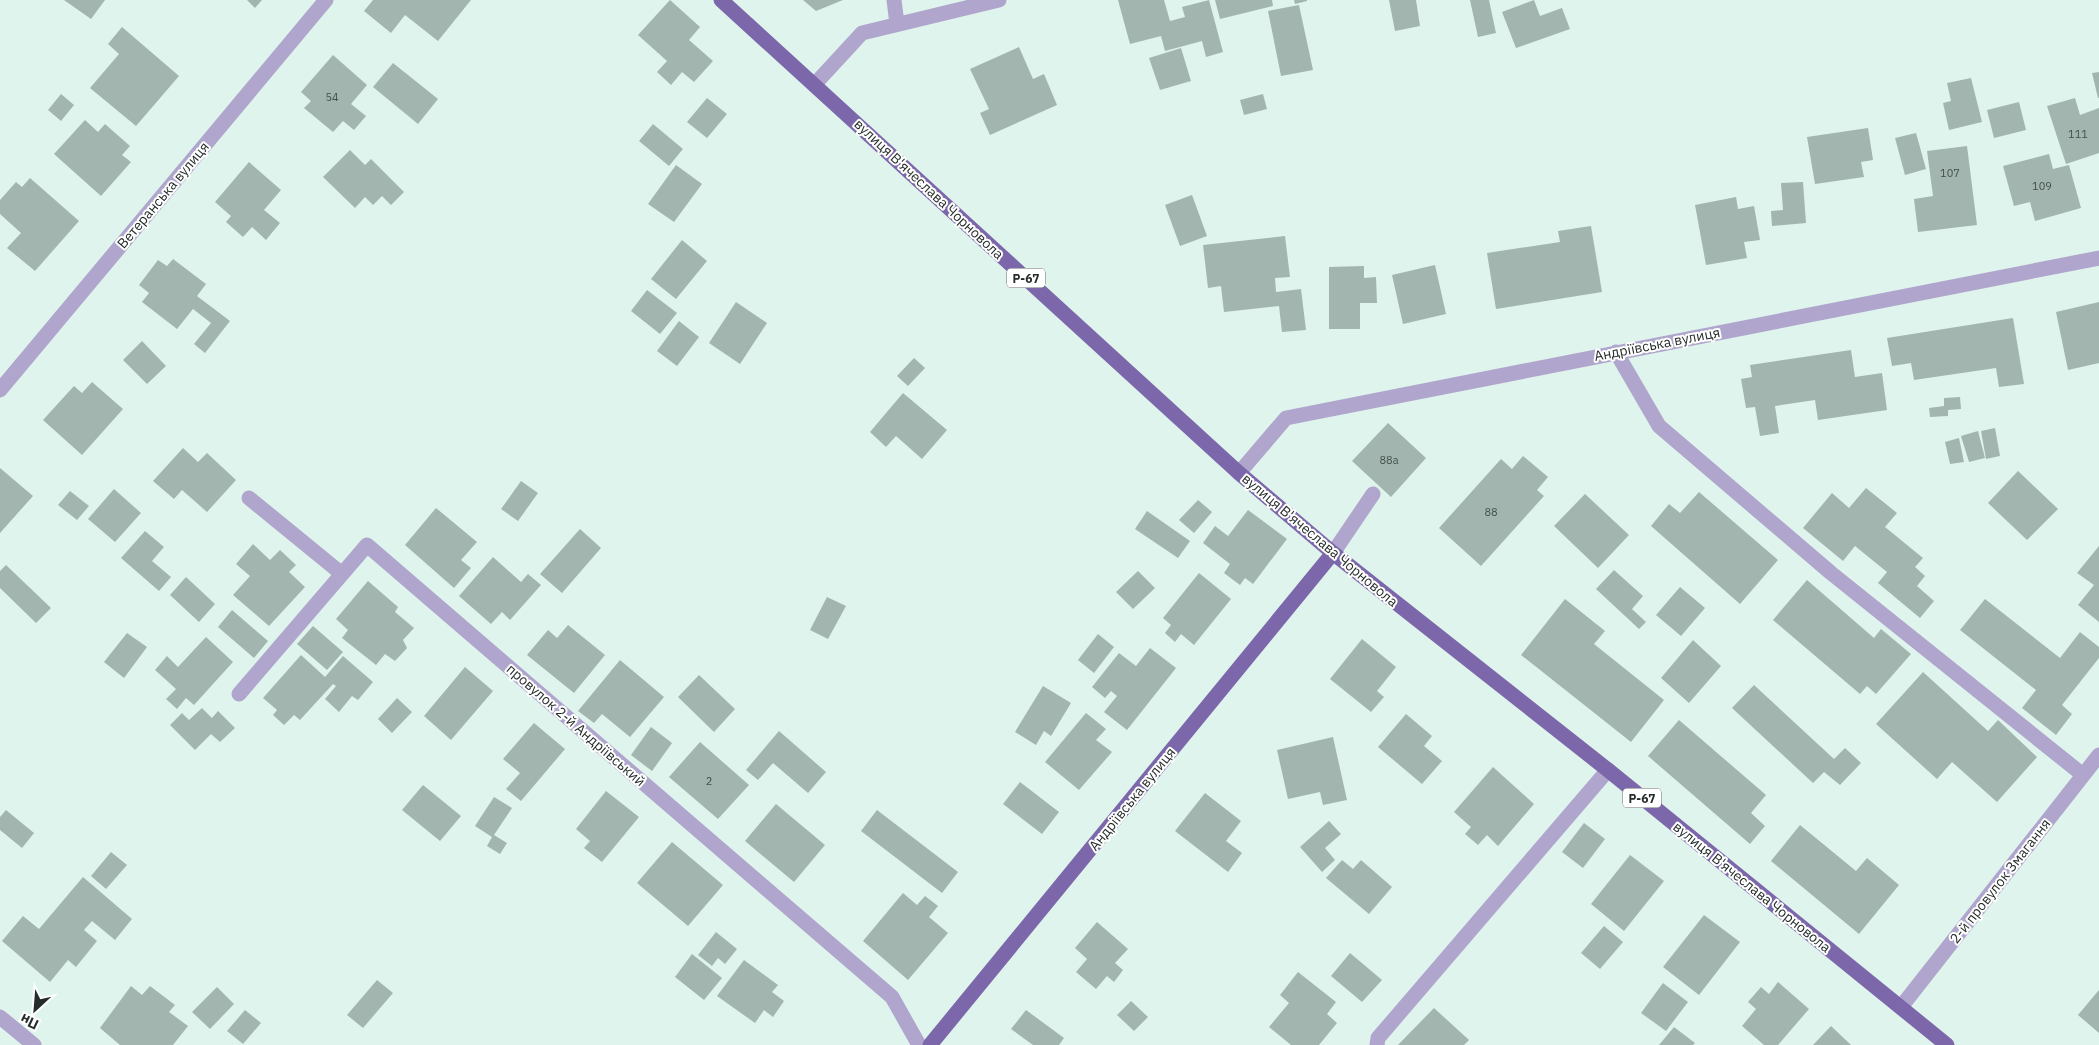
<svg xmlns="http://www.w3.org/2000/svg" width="2099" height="1045" font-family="'IBM Plex Sans',sans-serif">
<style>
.building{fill:#a2b6af}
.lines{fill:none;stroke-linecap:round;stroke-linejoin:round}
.minor{stroke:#b0a5cc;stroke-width:15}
.major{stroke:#7d67ab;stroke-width:15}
.labels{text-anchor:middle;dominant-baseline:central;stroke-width:4;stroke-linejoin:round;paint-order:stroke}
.number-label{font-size:11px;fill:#444f4c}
.shield{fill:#fff;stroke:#666c6b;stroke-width:1}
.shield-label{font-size:12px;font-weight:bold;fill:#252d2b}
.street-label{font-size:14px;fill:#252d2b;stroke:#fff}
</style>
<rect width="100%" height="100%" fill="#dff4ed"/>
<!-- building -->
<path class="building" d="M64 0H105L91 19Z
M247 0H262L255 8Z
M373 0H471L438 41 405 15 391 33 364 11Z
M670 0 700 27 689 40 713 61 694 82 682 72 671 85 657 72 667 61 638 35Z
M803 0H843L816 11Z
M1118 0H1164L1170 21 1185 17 1182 7 1209 0 1223 52 1206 57 1202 41 1165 51 1161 36 1130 44Z
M1215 0H1272L1273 6 1220 19Z
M1294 0H1307V1L1295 4Z
M1389 0H1416L1420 26 1395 31Z
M1470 0H1489L1496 33 1478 37Z
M1534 0 1540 16 1562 8 1570 29 1516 48 1502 12Z
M1299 5 1313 70 1281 76 1268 11Z
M122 27 179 76 136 126 90 88 119 54 108 44Z
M1019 47 1033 79 1044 74 1057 105 990 135 980 113 989 109 970 69Z
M1181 48 1191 81 1160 90 1149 58Z
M333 55 367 85 351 104 366 116 354 130 343 121 333 132 304 108 311 101 301 92Z
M393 63 438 99 418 124 373 87Z
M2099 72V98H2098L2092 73Z
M1971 78 1982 122 1949 130 1943 103 1951 101 1947 83Z
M61 94 74 105 61 121 48 110Z
M1263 94 1267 109 1244 115 1240 100Z
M707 98 727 114 707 138 687 122Z
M2075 98 2080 115 2099 108V153L2066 164 2047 106Z
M2019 102 2026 130 1994 138 1987 110Z
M85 120 98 132 105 124 130 146 122 155 131 162 101 196 54 154Z
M653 124 683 149 669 166 639 141Z
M1868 128 1873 160 1861 162 1864 177 1815 184 1807 137Z
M1916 133 1926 169 1905 175 1895 138Z
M1967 146 1977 225 1918 232 1914 199 1933 196 1927 151Z
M350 150 365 165 371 159 404 192 391 205 382 196 373 205 365 197 355 208 323 177Z
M2049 154 2053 169 2069 165 2081 208 2035 221 2030 202 2014 206 2003 166Z
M249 162 281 190 264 210 280 223 266 240 252 227 243 237 226 222 231 216 215 202Z
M676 165 702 184 674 222 648 204Z
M30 178 79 221 35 271 7 248 21 233 0 214V200L16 182 22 187Z
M1803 182 1806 223 1772 226 1771 211 1783 210 1781 183Z
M1192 195 1207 236 1180 246 1165 205Z
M1736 197 1738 209 1754 206 1760 240 1744 242 1747 258 1706 265 1695 205Z
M1591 226 1602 292 1496 309 1487 253 1560 242 1558 231Z
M1285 236 1290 277 1275 278 1276 292 1301 289 1306 330 1282 332 1279 306 1224 312 1221 286 1208 288 1203 245Z
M682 240 707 261 676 299 651 279Z
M173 259 206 284 197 296 230 321 205 353 194 344 211 323 193 309 177 329 142 302 149 293 139 285 158 260 167 266Z
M1435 265 1446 314 1403 324 1392 275Z
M1364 266V278L1376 277 1377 303H1360V329H1329V267Z
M647 290 677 313 660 334 631 311Z
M736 302 767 323 740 364 709 343Z
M2099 302V363L2068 370 2056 312Z
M2013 318 2024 384 1999 387 1996 368 1914 380 1911 363 1892 366 1887 338Z
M679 321 699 337 677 366 657 351Z
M142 341 166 366 147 384 123 360Z
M1851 350 1855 377 1882 373 1887 410 1818 420 1815 400 1775 406 1779 433 1760 436 1755 407 1746 408 1741 379 1752 377 1750 365Z
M914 358 925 368 908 386 897 376Z
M92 382 123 409 82 455 43 420 74 386 82 393Z
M903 393 947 430 922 459 896 436 886 447 870 432Z
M1960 397 1961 409 1948 410V416L1930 417 1929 408 1944 406V398Z
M1388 423 1426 458 1391 497 1352 461Z
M1995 428 2000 456 1986 459 1981 431Z
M1978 431 1985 458 1969 462 1961 436Z
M1959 438 1964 462 1950 464 1945 442Z
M183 448 198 462 207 453 236 480 207 512 182 490 174 499 153 481Z
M1523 456 1548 477 1537 490 1544 496 1481 566 1439 528 1501 459 1512 469Z
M0 468 33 496 0 533Z
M2018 471 2058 509 2027 540 1988 503Z
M521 481 538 493 518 521 501 509Z
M1866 488 1897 513 1885 527 1923 558 1915 567 1925 576 1917 586 1934 601 1920 618 1878 583 1887 572 1855 546 1843 561 1803 528 1832 493 1849 508Z
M114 489 141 513 115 542 88 519Z
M70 491 89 506 77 520 58 505Z
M1699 492 1778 560 1740 604 1651 526 1669 504 1680 513Z
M1585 494 1629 535 1598 568 1554 526Z
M1198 500 1212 512 1194 533 1179 520Z
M436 508 477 542 461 560 471 568 454 588 405 545Z
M1248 510 1287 539 1253 584 1245 578 1240 585 1224 573 1230 564 1203 543 1215 526 1228 536Z
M1147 511 1190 541 1178 558 1135 529Z
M580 529 601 548 562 593 540 574Z
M145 531 164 547 152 561 171 577 159 591 121 558Z
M253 544 270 560 280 550 296 565 289 572 305 587 269 626 233 595 250 576 236 564Z
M2099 546V622L2078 605 2094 585 2077 573Z
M493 557 521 582 528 574 541 585 510 620 502 612 491 624 459 596Z
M6 565 51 608 36 623 0 588V571Z
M1614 570 1643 596 1632 609 1646 622 1639 629 1596 589Z
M1138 571 1155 588 1133 609 1116 592Z
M1199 573 1231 599 1194 645 1181 634 1175 642 1165 633 1171 625 1163 618Z
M186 577 215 604 199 622 170 595Z
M1807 580 1874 638 1881 629 1911 654 1876 694 1867 686 1860 694 1773 620Z
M368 581 398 607 395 612 414 628 403 640 407 648 395 661 385 654 376 665 342 638 348 630 336 619Z
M1680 587 1705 608 1681 636 1656 615Z
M827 597 846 606 828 639 810 630Z
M1565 599 1605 631 1594 644 1664 700 1631 742 1521 655Z
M1985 599 2060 658 2080 632 2099 647V658L2062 705 2072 714 2056 735 2022 708 2036 690 1960 630Z
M232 610 268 641 254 658 218 627Z
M568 625 605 655 574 693 527 655 548 630 557 638Z
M313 626 343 652 327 670 297 644Z
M127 633 147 647 124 678 104 662Z
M1098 634 1114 647 1094 673 1078 660Z
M206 637 233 662 194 705 186 698 177 709 166 699 176 689 155 670 167 656 178 667Z
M1362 639 1396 667 1377 691 1384 697 1371 712 1330 679Z
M1693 640 1721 666 1689 703 1661 678Z
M1150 648 1176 668 1127 730 1104 712 1117 696 1111 691 1105 698 1092 687 1119 653 1136 666Z
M301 655 325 677 343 656 373 682 358 700 352 696 339 712 325 699 336 686 333 684 300 720 294 715 284 725 273 715 277 710 263 698Z
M620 660 664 697 630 737 602 714 594 723 578 711Z
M465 667 493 691 451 740 424 716Z
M1923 672 1988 731 1998 720 2037 757 1997 802 1952 762 1937 779 1876 724Z
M699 675 735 709 714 732 678 697Z
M1754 685 1834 759 1845 748 1861 763 1840 785 1824 772 1813 783 1732 708Z
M1043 686 1071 703 1051 736 1044 731 1036 745 1015 732Z
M397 698 412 712 392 733 378 719Z
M202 708 212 718 218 711 235 728 220 742 211 734 195 750 170 725 182 713 189 720Z
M1086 713 1106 729 1096 740 1112 752 1079 790 1045 762Z
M1406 714 1432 736 1424 746 1442 761 1422 784 1378 747Z
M1679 720 1766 795 1751 813 1765 826 1750 844 1648 756Z
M534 723 565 749 521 801 506 789 520 773 503 759Z
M651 727 672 743 652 771 631 755Z
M779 731 826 772 808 793 773 763 758 780 746 770Z
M1333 737 1347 800 1323 805 1320 792 1288 799 1277 750Z
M700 742 749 785 718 819 669 777Z
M1493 767 1534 804 1498 846 1487 835 1478 845 1465 834 1471 827 1454 812Z
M1020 782 1059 812 1042 834 1003 804Z
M423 785 461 816 440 841 402 810Z
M606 791 639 817 602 862 584 848 590 841 576 829Z
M1205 793 1241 821 1226 841 1242 853 1228 872 1175 831Z
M494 797 512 808 494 835 507 843 500 854 487 846 492 837 475 826Z
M776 804 825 845 794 882 745 841Z
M6 810 34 833 22 848 0 830V817Z
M877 810 958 872 942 893 861 831Z
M1329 821 1341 834 1325 848 1335 860 1322 872 1300 847Z
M1584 823 1605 839 1583 868 1562 852Z
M1800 825 1856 871 1867 858 1899 885 1859 934 1771 861Z
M672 842 723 885 688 926 637 883Z
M111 852 127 865 106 889 91 876Z
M1630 855 1664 881 1624 931 1591 904Z
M1342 860 1353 869 1361 860 1392 887 1369 914 1326 878Z
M83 877 132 919 115 940 92 921 84 930 97 941 76 967 68 960 50 982 2 941 23 916 39 929Z
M903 893 917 905 925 896 938 906 929 917 948 933 908 980 863 941Z
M1704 915 1740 942 1699 995 1663 967Z
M1097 922 1128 949 1115 963 1123 970 1114 982 1107 976 1096 989 1076 972 1087 959 1075 948Z
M1604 926 1623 942 1600 969 1581 953Z
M716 932 737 949 725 964 718 958 712 966 698 955Z
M1350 953 1382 980 1362 1002 1331 976Z
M692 954 722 978 704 1000 675 977Z
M744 960 778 985 772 992 784 1001 773 1017 764 1010 755 1023 717 996Z
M1298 972 1336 1002 1327 1014 1337 1023 1319 1045H1291L1269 1027 1289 1003 1280 995Z
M377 980 393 993 363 1028 347 1015Z
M1778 982 1809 1009 1778 1045H1764L1742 1026 1756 1009 1748 1002 1761 987 1769 994Z
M1663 983 1688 1002 1666 1031 1641 1013Z
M131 986 142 995 150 986 175 1005 169 1012 188 1026 173 1045H120L100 1028Z
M217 987 234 1004 210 1029 192 1012Z
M2099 990V1033L2078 1015Z
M1131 1001 1148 1017 1134 1031 1117 1015Z
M1434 1008 1469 1040 1464 1045H1398Z
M245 1010 261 1023 243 1044 227 1031Z
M1026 1010 1064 1038 1059 1045H1033L1011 1029Z
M1831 1026 1851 1045H1813Z
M1674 1027 1695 1043 1693 1045H1659Z"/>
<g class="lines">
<!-- minor -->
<path class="minor" d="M894 0 897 24
M815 84 862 33 999 0
M1616 352 1659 426 1831 573 2083 775
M0 390 326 0
M1239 473 1286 418 2099 258
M249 498 342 574
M1333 553 1373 494
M239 694 367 545 892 997 919 1045
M1901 1007 2099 755
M0 1017 34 1045
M1377 1045 1378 1038 1608 770"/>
<!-- major -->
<path class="major" d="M721 0 1239 473 1333 553 1608 770 1947 1045
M930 1045 1333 553"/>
</g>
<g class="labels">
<!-- number labels -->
<g class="number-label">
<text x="332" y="97">54</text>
<text x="2078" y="134">111</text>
<text x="1950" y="173">107</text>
<text x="2042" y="186">109</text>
<text x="1389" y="460">88а</text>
<text x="1491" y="512">88</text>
<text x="709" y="781">2</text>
</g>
<!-- shield labels -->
<g class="shield">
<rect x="1007" y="268.5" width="38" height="19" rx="4"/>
<rect x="1623" y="788.5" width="38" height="19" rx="4"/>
</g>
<g class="shield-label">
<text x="1026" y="278">Р-67</text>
<text x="1642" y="798">Р-67</text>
</g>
<!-- street labels -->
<g class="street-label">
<text transform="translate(929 189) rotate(43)">вулиця В'ячеслава Чорновола</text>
<text transform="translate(163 195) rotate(-50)">Ветеранська вулиця</text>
<text transform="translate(1657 344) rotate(-11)">Андріївська вулиця</text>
<text transform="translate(1320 540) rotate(40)">вулиця В'ячеслава Чорновола</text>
<text transform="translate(576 725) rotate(41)">провулок 2-й Андріївський</text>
<text transform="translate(1132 799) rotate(-51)">Андріївська вулиця</text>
<text transform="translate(2000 881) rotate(-52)">2-й провулок Змагання</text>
<text transform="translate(1752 887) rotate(39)">вулиця В'ячеслава Чорновола</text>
</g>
</g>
<!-- north arrow -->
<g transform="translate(35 1010) rotate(206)" stroke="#ffffff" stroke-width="4" paint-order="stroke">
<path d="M0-4L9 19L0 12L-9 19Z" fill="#252d2b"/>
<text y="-8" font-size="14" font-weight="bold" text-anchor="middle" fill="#252d2b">Пн</text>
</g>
</svg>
